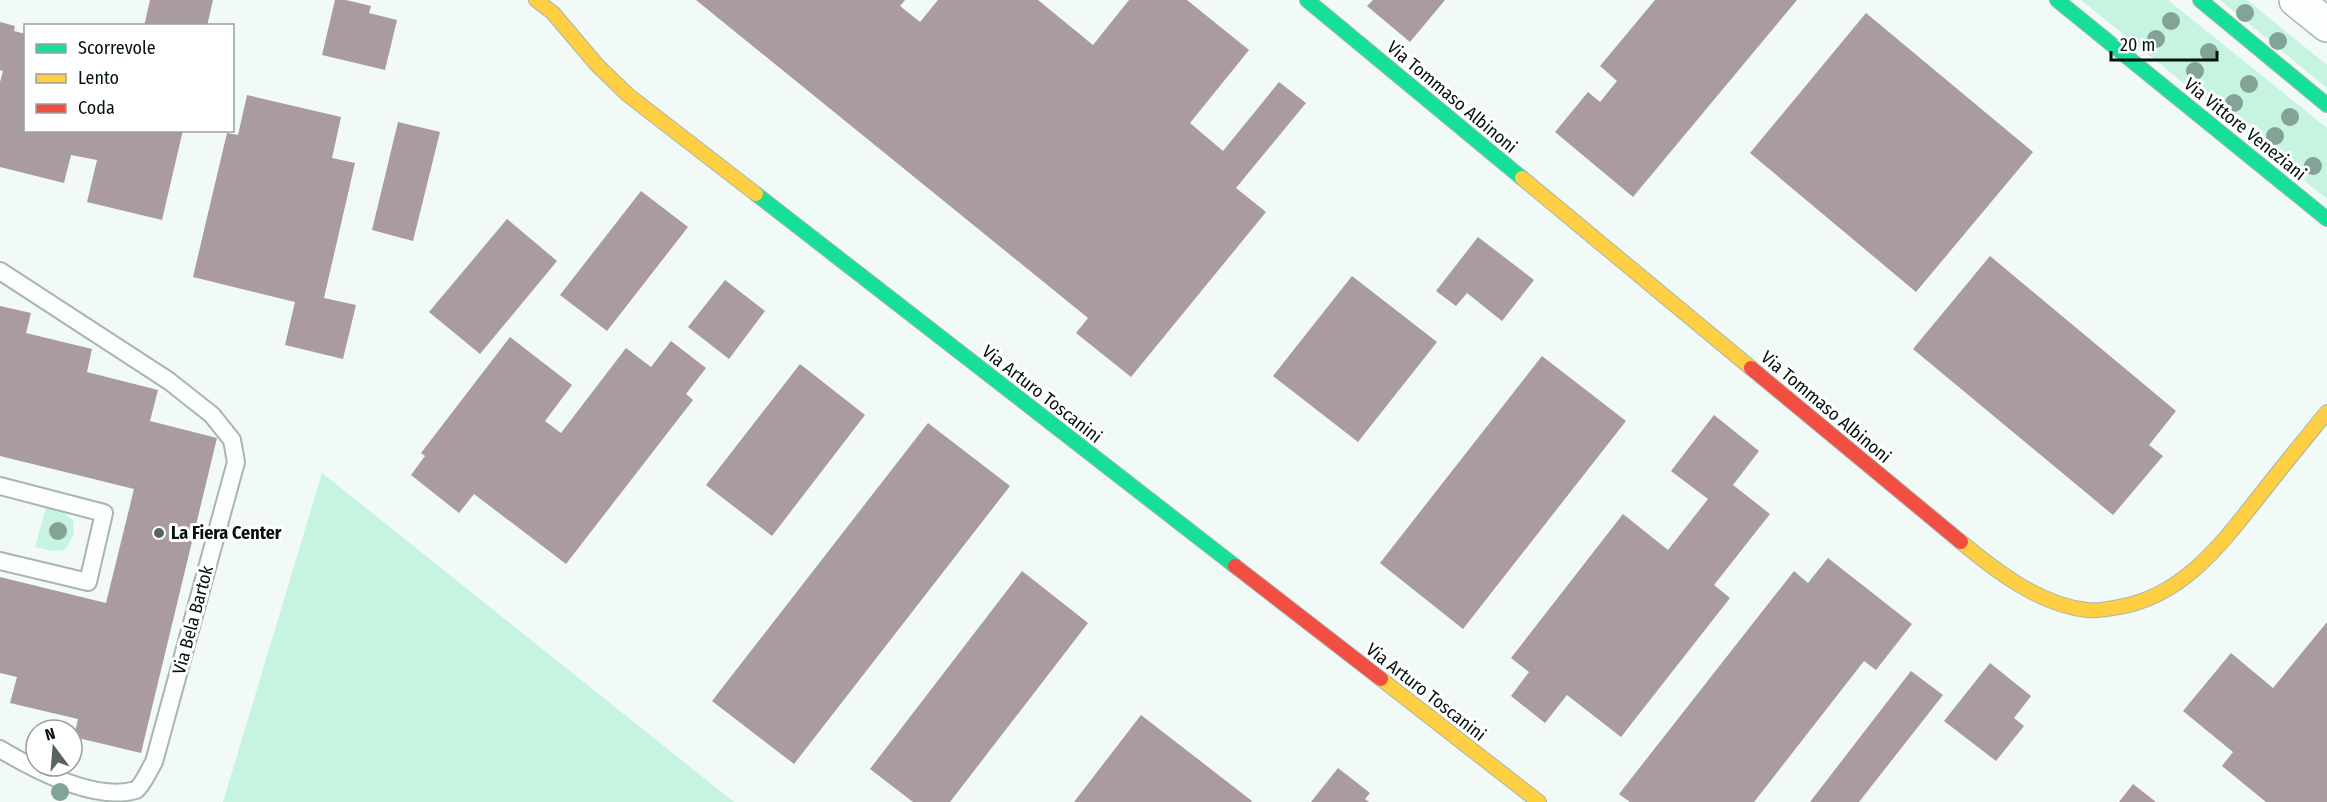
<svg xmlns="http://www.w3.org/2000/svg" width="2327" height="802" font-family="'Fira Sans Condensed',sans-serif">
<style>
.green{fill:#c6f4e1}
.building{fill:#a99b9f}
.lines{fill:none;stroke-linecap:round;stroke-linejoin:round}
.lane-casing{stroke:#a9b5b0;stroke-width:20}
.street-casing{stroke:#a9b5b0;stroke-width:36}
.fast-casing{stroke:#a9b5b0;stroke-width:16}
.slow-casing{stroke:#a9b5b0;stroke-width:16}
.jam-casing{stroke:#a9b5b0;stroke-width:16}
.lane{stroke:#fdfefe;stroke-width:16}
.street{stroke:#fdfefe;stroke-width:33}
.fast{stroke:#16e098;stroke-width:14}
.slow{stroke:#ffcf43;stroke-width:14}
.jam{stroke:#f24e42;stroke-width:14}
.tree{fill:#83a397}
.poi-dot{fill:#57635f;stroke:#fff;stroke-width:2}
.labels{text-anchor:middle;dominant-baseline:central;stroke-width:6;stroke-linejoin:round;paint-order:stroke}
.street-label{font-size:18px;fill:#04120d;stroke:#fff}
.poi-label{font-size:18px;font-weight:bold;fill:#04120d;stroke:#fff;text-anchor:start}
</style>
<rect width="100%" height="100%" fill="#f1faf6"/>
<!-- green -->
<path class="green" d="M2081 0H2168L2327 128V199Z
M2220 0H2247L2327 65V88Z
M322 473 734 802H223Z
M46 507 61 511 73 520 74 534 65 550 53 551 35 547Z"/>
<!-- building -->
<path class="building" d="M150 0H213L207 26H144Z
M335 0H346L371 6 369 13 397 20 385 70 322 55Z
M696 0H905L900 6 920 22 938 0H1038L1093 45 1129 0H1187L1249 50 1190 123 1223 151 1279 82 1306 103 1236 188 1266 212 1131 377 1076 333 1088 318Z
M1373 0H1445L1410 42 1367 6Z
M1655 0H1797L1633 197 1555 132 1588 92 1600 102 1617 81 1600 66Z
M1866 13 2033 152 1916 292 1750 153Z
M0 22 15 26 14 31 26 34V130H183L162 220 87 202 97 160 71 155 64 183 0 167V82L3 71 0 70Z
M247 95 341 117 332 158 355 163 324 298 356 305 343 359 285 345 295 302 193 277 227 133 238 135Z
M398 122 440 132 413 241 372 230Z
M641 191 688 227 607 331 560 295Z
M507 219 557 261 480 354 429 312Z
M1478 237 1534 280 1502 321 1467 293 1456 306 1436 291Z
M1990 256 2176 411 2149 445 2163 456 2113 515 1913 349Z
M1352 276 1437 342 1358 442 1273 376Z
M725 280 765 311 729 359 688 327Z
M0 306 31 313 26 333 92 349 87 372 158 390 150 421 217 438 141 753 74 737 78 719 10 703 17 677 0 673V577L106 603 134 489 0 456Z
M510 337 572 385 545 421 561 433 626 348 651 367 671 341 706 368 686 394 693 400 566 564 474 494 459 513 411 475 425 456 421 453Z
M1542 356 1626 421 1463 629 1380 563Z
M800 364 865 415 772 536 706 485Z
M1714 415 1759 451 1733 485 1770 514 1714 585 1730 598 1621 737 1567 695 1545 723 1511 696 1529 672 1511 658 1623 514 1668 550 1708 499 1671 471Z
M928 423 1010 486 794 764 712 701Z
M1828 558 1912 624 1876 670 1864 661 1754 802H1630L1619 794 1794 571 1808 583Z
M1022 571 1088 623 950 802H913L870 769Z
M2327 622V802H2266L2222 766 2233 752 2183 711 2231 653 2273 688Z
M1990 663 2031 696 2014 718 2024 726 1996 761 1944 721Z
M1911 671 1943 695 1859 802H1810Z
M1141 715 1252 801 1251 802H1074Z
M1338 768 1370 793 1365 799 1369 802H1311Z
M2133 784 2156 802H2119Z"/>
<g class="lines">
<!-- lane casing -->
<g class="lane-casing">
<path id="lane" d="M0 271 169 381 212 415 232 440 236 462 154 762C149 770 143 785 136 790 95 802 35 770 0 749
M0 486 104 513 88 582 0 561"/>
</g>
<!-- street casing -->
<g class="street-casing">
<path id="street" d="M2296 0 2327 25"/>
</g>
<!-- fast casing -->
<g class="fast-casing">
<path id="fast" d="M1307 0 1522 178
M2057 0 2327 219
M2200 0 2327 105
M756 194 1235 566"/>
</g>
<!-- slow casing -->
<g class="slow-casing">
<path id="slow" d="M536 0 553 13 597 65 628 95 756 194
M1522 178 1751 368
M1961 542C1996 571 2040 605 2087 610 2098 611 2109 609 2119 607 2184 596 2223 542 2261 494 2283 466 2305 439 2327 412
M1381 679 1539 802"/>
</g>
<!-- jam casing -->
<g class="jam-casing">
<path id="jam" d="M1751 368 1961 542
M1235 566 1381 679"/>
</g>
<!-- lane -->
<use href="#lane" class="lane"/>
<!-- street -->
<use href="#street" class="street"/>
<!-- fast -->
<use href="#fast" class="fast"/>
<!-- slow -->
<use href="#slow" class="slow"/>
<!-- jam -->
<use href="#jam" class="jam"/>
</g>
<!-- trees -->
<g class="tree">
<circle cx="2245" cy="13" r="9"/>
<circle cx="2171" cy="21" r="9"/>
<circle cx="2156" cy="39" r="9"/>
<circle cx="2278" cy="41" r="9"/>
<circle cx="2209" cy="52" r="9"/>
<circle cx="2195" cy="71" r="9"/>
<circle cx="2249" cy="84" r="9"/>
<circle cx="2234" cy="103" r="9"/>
<circle cx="2290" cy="117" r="9"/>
<circle cx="2275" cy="136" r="9"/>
<circle cx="2313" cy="166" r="9"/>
<circle cx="58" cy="531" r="9"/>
<circle cx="60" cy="792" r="9"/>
</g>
<!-- markers -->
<circle class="poi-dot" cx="159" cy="533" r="6"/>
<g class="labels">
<!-- street labels -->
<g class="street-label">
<text transform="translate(1452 97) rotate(40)">Via Tommaso Albinoni</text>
<text transform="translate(2245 129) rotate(39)">Via Vittore Veneziani</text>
<text transform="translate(1042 394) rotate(38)">Via Arturo Toscanini</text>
<text transform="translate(1826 407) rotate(40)">Via Tommaso Albinoni</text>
<text transform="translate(193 620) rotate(-75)">Via Bela Bartok</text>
<text transform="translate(1426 692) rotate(38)">Via Arturo Toscanini</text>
</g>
<!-- poi labels -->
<g class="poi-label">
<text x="171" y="533">La Fiera Center</text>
</g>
</g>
<!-- legend -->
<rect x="24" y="24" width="210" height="108" fill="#ffffff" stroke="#9ba09e" stroke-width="1.5"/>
<rect x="36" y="44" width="30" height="9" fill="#16e098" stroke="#9ba09e" stroke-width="1.5"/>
<text x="78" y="54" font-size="18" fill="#04120d">Scorrevole</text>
<rect x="36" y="74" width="30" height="9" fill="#ffcf43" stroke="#9ba09e" stroke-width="1.5"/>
<text x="78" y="84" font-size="18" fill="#04120d">Lento</text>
<rect x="36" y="104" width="30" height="9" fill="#f24e42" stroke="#9ba09e" stroke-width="1.5"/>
<text x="78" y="114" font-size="18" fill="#04120d">Coda</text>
<!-- north arrow -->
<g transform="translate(54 748) rotate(344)"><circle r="28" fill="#ffffff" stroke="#9ba09e" stroke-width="1.5"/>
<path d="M0-4.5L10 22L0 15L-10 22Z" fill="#57635f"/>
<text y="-9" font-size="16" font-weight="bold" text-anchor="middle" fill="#04120d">N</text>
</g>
<!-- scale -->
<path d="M2111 51v9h106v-9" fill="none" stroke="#04120d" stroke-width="3"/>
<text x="2120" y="51" font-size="18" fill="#04120d" stroke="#ffffff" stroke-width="4.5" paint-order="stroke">20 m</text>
</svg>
